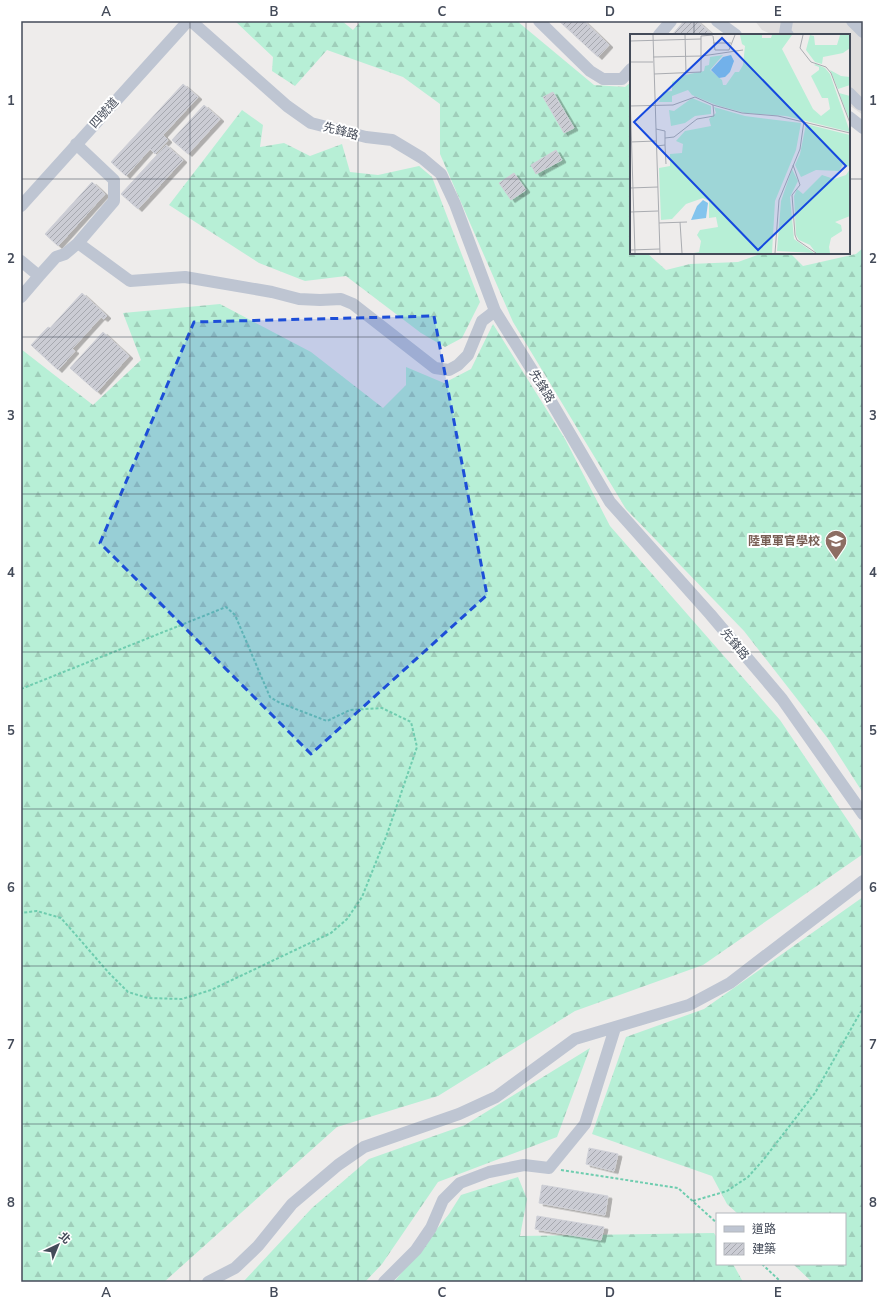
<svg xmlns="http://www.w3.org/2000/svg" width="884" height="1303" font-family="'Nunito Sans','Noto Sans TC',sans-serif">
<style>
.education{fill:#dfdddd}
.forest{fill:url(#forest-firs)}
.building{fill:url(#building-hatch);stroke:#cfd0d7;filter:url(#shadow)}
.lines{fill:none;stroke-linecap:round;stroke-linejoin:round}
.path{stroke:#6fcdaf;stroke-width:2;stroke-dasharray:3 2;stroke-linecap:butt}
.minor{stroke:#bec5d2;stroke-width:12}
.marked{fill:#1d4ed8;fill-opacity:0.2;stroke:#1d4ed8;stroke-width:3;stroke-dasharray:8 5;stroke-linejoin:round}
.grid{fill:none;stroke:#444b59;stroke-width:1;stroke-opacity:0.55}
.labels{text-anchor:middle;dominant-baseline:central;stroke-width:4;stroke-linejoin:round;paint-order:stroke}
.street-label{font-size:12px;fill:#444b59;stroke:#fff}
.education-label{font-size:12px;font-weight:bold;fill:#785e54;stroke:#fff;text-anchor:end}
.inset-road{fill:none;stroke:#aaacb1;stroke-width:1}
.view{fill:#1549df;fill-opacity:0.15;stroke:#1549df;stroke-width:2}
.inset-edge{fill:none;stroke:#444b59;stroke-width:2}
.neatline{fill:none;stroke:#444b59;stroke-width:1.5}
.grid-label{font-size:13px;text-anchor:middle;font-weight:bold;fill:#444b59}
</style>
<defs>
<pattern id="forest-firs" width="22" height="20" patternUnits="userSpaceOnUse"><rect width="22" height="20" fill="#b7efd6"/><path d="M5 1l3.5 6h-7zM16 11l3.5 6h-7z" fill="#9fceba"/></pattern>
<pattern id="building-hatch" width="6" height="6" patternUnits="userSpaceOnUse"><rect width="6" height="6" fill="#cbccd4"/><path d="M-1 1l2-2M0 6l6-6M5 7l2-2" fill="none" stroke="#a6a8af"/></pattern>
<filter id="shadow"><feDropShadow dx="4" dy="2.5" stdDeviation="0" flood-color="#0004"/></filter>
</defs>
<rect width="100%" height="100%" fill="#eeeceb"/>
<!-- education -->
<path class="education" d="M755 21H863V115L849 105V35H773L762 30Z"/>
<!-- forest -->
<path class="forest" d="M235 21H342L353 30 361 21H517L594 85 625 87 631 82V253H650L649 255 666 270 690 264 738 262 763 253H790L803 266 856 254 863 248V793L829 740 744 631 626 509 513 322 440 154V104L403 77 327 50 295 86 272 71 273 57Z
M242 110 263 125 260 147 284 143 310 156 342 144 350 172 378 175 419 166 432 177 480 302 462 338 445 347 421 333 346 276 305 281 259 263 169 205Z
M220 304 311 352 383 408 406 385V367L444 383 471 369 493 324 565 439 610 526 780 720 863 843V854L703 965 575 1011 438 1096 337 1127 164 1282H21V349L93 405 141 360 123 313Z
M863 897V1282H812L793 1264H845V1214H738L727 1204 712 1176 592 1134 626 1037 704 1009Z
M590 1048 557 1137 438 1182 382 1264 365 1282H241L244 1281 312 1208 369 1159 465 1125Z
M518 1177 527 1199 520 1236 714 1233 717 1238V1264H733L743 1282H394L449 1214 461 1195Z"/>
<!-- building -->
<path class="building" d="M559 21H584L609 45 598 57Z
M684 21H697L713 35H672Z
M183 84 198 97 163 135 168 140 155 154 150 149 126 176 111 162Z
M553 92 574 128 564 133 543 97Z
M204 105 220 119 188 154 172 140Z
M166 145 183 160 138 209 121 194Z
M556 150 562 160 536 174 531 165Z
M514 173 526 190 511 200 499 183Z
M92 182 105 194 58 246 45 234Z
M82 293 107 316 104 319 101 317 72 349 75 351 58 370 31 345 48 327 50 328Z
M103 332 129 356 97 392 70 368Z
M589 1148 618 1154 614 1171 586 1164Z
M542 1185 608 1196 605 1215 539 1203Z
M537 1216 604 1227 601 1240 535 1229Z"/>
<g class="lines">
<!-- path -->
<path class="path" d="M21 689 226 607 235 615 270 697 280 703 327 721 350 710 382 708 411 722 417 747 386 837 362 897 347 919 331 933 211 990 182 999 148 998 128 992 109 973 61 918 37 911 21 913
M561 1170 678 1188 717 1223
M693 1201 727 1191 748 1177 764 1159 815 1093 856 1020 863 1008
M762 1264 781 1282"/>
<!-- minor -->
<path class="minor" d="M191 21 287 106 311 123 366 137 392 140 422 158 441 174 455 204 495 311 542 386 610 502 710 614 782 699 863 814
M539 21 590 71 603 79H622L631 69
M717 21 736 35
M787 21 785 33 788 35
M852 21 863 32
M659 35 671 21
M849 93 860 104 863 105
M849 117 863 128
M76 144 114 180V201L78 243 130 281 185 277 272 292 299 299 320 300 341 299 353 304 435 368 449 370 458 365 468 355 482 321 495 311
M21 206 188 21
M21 261 39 276 56 257 65 254 78 243
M21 297 39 276
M208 1282 235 1268 258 1246 292 1204 338 1165 364 1147 459 1114 496 1097 575 1039 689 1005 730 983 863 881
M384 1282 416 1250 431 1228 443 1200 460 1183 489 1172 524 1165 549 1168 585 1124 615 1028"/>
</g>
<!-- marked area -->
<path class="marked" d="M434 316 487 595 311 754 100 543 194 322Z"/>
<!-- grid -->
<path class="grid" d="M190 21V1282M358 21V1282M526 21V1282M694 21V35M21 179H631M849 179H863M694 253V1282M21 337H863M21 494H863M21 652H863M21 809H863M21 966H863M21 1124H863"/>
<!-- icons -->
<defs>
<g id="university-pin" transform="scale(1.15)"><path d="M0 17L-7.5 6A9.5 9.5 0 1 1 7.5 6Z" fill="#8d6e63" stroke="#fff"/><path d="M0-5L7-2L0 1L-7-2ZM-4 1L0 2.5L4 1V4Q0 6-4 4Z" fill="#fff"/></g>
</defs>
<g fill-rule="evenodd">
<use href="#university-pin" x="836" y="541"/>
</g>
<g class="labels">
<!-- street labels -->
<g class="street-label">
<text transform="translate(104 113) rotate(-48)">四號道</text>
<text transform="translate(341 131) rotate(15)">先鋒路</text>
<text transform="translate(542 386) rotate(59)">先鋒路</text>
<text transform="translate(735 644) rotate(50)">先鋒路</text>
</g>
<!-- education labels -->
<g class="education-label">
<text x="820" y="541">陸軍軍官學校</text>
</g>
</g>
<!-- overview -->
<g transform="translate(630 34)">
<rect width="220" height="220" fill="#eeeceb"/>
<path d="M110 1H132V4H141L142 1H162L152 15 183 75 191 82 200 75 198 64H192L181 42 189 36V33L184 31 186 30 195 34 200 40 220 98 156 82 115 79 86 71 62 61 58 56 42 62V68H29L33 58 42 57V48L55 41 74 37 75 32 79 31 80 23 93 21 80 36 92 46 93 51H96L105 38H109L113 31 115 12 112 10ZM180 1 184 2 185 11H207L210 1H220V14L213 19 193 23 192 30 185 28 176 16ZM200 36 211 42 220 43V51L208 55ZM209 59 220 62V87ZM62 64 81 72V80L65 82 55 89 41 92 39 76 44 77ZM84 73 115 82 171 89 166 116 145 167 142 219H64L69 218 71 207 67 201 70 196 88 193 86 183 79 184V167L73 164 56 170 42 185 31 186 29 134 40 132V120L52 119 53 110 46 107 55 97 81 92 79 85 86 79ZM176 90 220 101V133L213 130 209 137 186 136 171 143 165 131 170 120ZM162 135 168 147 160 163 164 205 184 219 147 217 151 167ZM220 135V182L205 188 211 191 212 197 201 204 199 213 200 219H186L180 211 169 206 166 201 164 162 167 155 173 160 192 141 204 145 216 141Z" fill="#b7efd6"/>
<path d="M101 21 104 27 100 38 95 43 89 44 81 36 93 23ZM73 166 78 169 76 184 61 186 67 172Z" fill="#83c4ed"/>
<path class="inset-road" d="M23 1 30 219M55 1 56 39M173 1 170 14 181 28 196 33 201 39 220 89M83 2 85 16H99L105 1M0 7 71 5V2L83 1M83 9H101M23 23 72 22 113 16M0 28H23M24 40 71 38V5M0 60 5 219M0 72 43 71 65 63 83 71 112 79 148 82 220 99M26 95 35 97V104L44 103 67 85 84 82 83 71M0 108 26 107M35 111 36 130M26 112 35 111V104M163 131 170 151 162 161 165 201 167 206 186 219M0 154 28 153M0 178 28 177M50 188 52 219M29 189 57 188M0 216 30 215M145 219 149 166 170 115 174 87"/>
<path class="view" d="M92 4 216 132 128 216 4 88Z"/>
<rect width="220" height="220" class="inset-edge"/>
</g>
<!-- border -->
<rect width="884" height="1303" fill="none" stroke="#ffffff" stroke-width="44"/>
<!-- legend -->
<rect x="716" y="1213" width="130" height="52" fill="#ffffff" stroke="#b4b7bd"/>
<rect x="724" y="1226" width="20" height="6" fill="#bec5d2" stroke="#b4b7bd"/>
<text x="752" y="1233" font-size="12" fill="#444b59">道路</text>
<rect x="724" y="1243" width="20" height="12" fill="url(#building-hatch)" stroke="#b4b7bd"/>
<text x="752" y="1253" font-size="12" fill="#444b59">建築</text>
<!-- north arrow -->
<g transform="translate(58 1245) rotate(44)" stroke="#ffffff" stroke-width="3" paint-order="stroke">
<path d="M0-3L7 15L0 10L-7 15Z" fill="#444b59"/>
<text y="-6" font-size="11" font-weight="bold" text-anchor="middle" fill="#444b59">北</text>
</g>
<rect x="22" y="22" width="840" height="1259" class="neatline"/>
<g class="grid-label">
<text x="106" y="16">A</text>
<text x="274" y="16">B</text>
<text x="442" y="16">C</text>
<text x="610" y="16">D</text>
<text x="778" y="16">E</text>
<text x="11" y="105">1</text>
<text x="873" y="105">1</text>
<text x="11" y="263">2</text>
<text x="873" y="263">2</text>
<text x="11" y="420">3</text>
<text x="873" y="420">3</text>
<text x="11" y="577">4</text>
<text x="873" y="577">4</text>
<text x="11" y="735">5</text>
<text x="873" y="735">5</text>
<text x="11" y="892">6</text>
<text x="873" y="892">6</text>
<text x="11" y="1049">7</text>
<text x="873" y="1049">7</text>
<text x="11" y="1207">8</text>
<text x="873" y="1207">8</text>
<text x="106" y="1297">A</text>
<text x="274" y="1297">B</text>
<text x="442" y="1297">C</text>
<text x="610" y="1297">D</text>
<text x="778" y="1297">E</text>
</g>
</svg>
